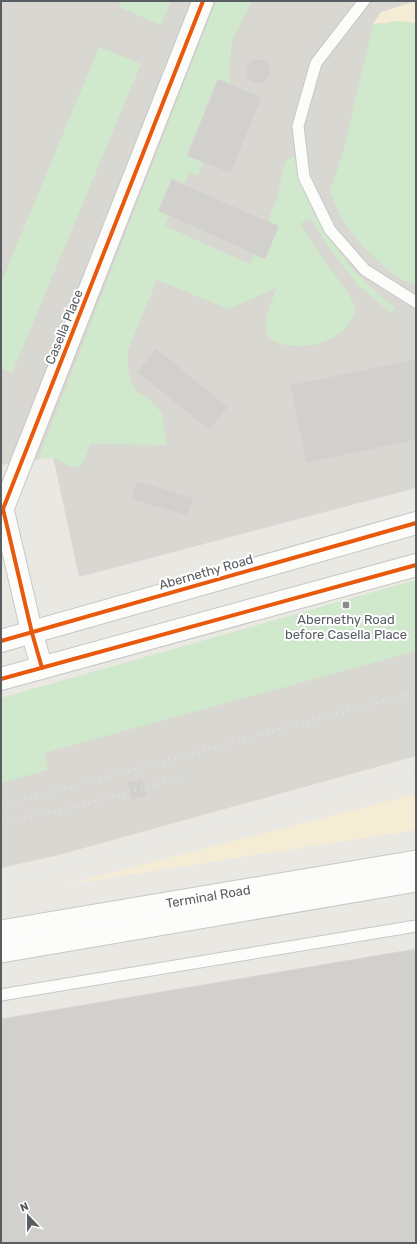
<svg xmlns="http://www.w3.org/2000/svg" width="417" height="1244" font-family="Rubik,sans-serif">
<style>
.industrial{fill:#d9d7d2}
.green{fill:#d0e8cb}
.sand{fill:#f5ecd5}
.building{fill:#d1d0cc;stroke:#d9d7d2}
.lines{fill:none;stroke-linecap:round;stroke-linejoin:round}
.lane-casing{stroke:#c7c7c7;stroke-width:13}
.street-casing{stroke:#c7c7c7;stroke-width:23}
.secondary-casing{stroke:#c5c6c5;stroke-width:24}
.lane{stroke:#fcfcfb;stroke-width:11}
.street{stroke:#fcfcfb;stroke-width:21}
.secondary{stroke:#fcfcfb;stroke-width:22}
.rail{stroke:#e2e2e1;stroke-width:3;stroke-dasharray:1 5;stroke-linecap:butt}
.cycleway-casing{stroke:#fff;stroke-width:6}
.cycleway{stroke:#e8590c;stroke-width:4}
.poi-dot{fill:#8b8e8f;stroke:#fff;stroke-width:1.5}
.labels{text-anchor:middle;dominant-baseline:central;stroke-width:4;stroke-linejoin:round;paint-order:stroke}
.street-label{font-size:13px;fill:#585d62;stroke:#fff}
.poi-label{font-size:13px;fill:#585d62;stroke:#fff}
</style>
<rect width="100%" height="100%" fill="#eae8e2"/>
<!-- industrial -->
<path class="industrial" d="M1 1H416V488L79 577 53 457 1 465Z
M416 596V756L55 856 1 868V729Z"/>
<!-- green -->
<path class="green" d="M121 1H171L161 25 119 7Z
M216 1H252L232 41 229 68 231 89 198 176 190 172 165 226 250 264 277 199 285 162 294 155 314 212 336 247 358 275 395 308 391 313 359 286 330 249 310 218 300 224 330 269 348 292 356 310C352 318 348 328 340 333 336 336 330 340 324 342 310 348 269 350 266 330 264 315 273 302 276 288L229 309 157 280 128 350V369L132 384 137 392 149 399 162 413 167 445 90 444 84 462 76 468 67 465 53 457 38 459Z
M398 21 416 23V285L396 277 362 246 340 216 330 192 344 149 373 24 386 23Z
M99 47 141 64 12 373 1 369V283Z
M416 580V651L44 753 48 770 1 783V698Z"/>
<!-- sand -->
<path class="sand" d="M416 1V23L398 21 386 23 373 24 381 12Z
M416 794V830L64 885Z"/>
<!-- building -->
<path class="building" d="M246 71a12 12 0 1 1 24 0a12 12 0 1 1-24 0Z
M218 79 262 97 231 173 187 156Z
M172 179 279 226 265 259 158 211Z
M156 348 228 407 209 430 137 372Z
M416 359V440L306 463 290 385Z
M137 481 194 498 188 516 131 499Z
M142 779 147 796 132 800 127 783Z
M416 949V1241L402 1243H1V1019Z"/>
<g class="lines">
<!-- lane casing -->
<g class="lane-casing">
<path id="lane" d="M364 1 316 63 298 126 304 177 330 230 365 270 416 302
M1 995 416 926"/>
</g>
<!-- street casing -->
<g class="street-casing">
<g id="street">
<path d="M42 668 32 633 3 509 203 1"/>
<path id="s1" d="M1 931 416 861"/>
<path d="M1 952 416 881"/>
</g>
</g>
<!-- secondary casing -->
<g class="secondary-casing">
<path id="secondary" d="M1 641 416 523
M1 679 416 565"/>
</g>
<!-- lane -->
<use href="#lane" class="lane"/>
<!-- street -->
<use href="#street" class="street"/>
<!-- secondary -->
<use href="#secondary" class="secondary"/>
<!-- rail -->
<path class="rail" d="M1 806 416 692
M1 822 80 806 185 776
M1 881 99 856 416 769"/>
<!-- cycleway casing -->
<g class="cycleway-casing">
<path id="cycleway" d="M1 641 416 523
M42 668 32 633 3 509 203 1
M1 679 416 565"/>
</g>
<!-- cycleway -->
<use href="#cycleway" class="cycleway"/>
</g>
<!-- markers -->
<rect class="poi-dot" x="342" y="601" width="8" height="8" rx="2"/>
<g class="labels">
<!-- street labels -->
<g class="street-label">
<text transform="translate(64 327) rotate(-68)">Casella Place</text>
<text transform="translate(206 572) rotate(-16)">Abernethy Road</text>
<text stroke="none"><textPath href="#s1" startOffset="210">Terminal Road</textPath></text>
</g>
<!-- poi labels -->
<g class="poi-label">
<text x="346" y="619">Abernethy Road<tspan x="346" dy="15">before Casella Place</tspan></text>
</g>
</g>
<!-- border -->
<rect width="417" height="1244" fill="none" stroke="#585d62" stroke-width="4"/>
<!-- north arrow -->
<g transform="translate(28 1216) rotate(338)" stroke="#ffffff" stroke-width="3" paint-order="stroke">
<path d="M0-3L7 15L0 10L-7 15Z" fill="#585d62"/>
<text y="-6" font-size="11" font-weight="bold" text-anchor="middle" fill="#585d62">N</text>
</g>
</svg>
